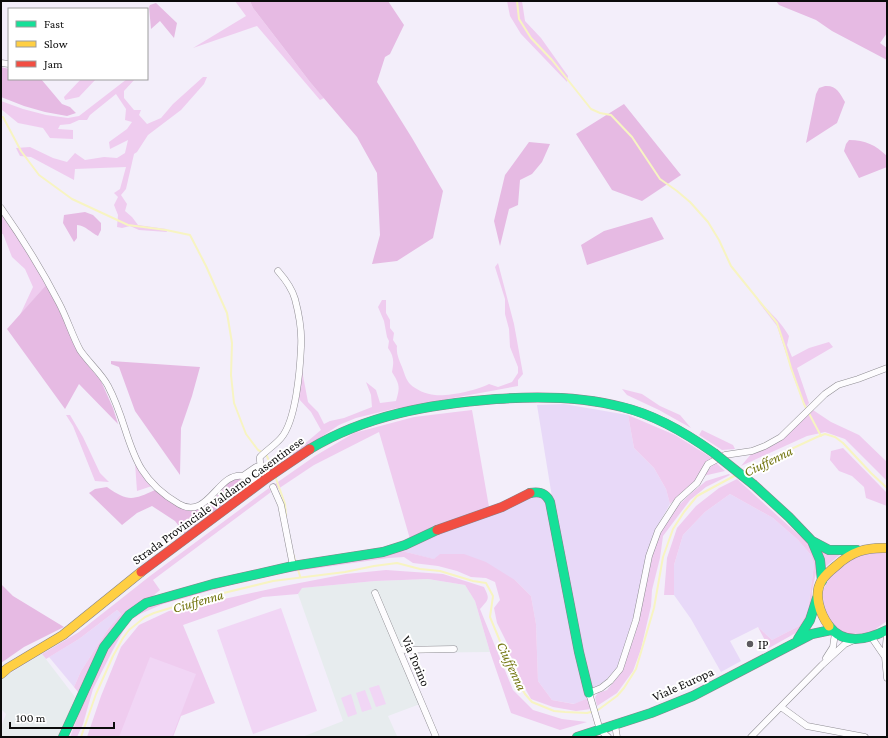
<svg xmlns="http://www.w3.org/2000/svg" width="888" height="738" font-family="'Crimson Pro',serif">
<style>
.industrial{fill:#e7ecee}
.farmland{fill:#e8d9f8}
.green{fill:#efccef}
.forest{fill:#e6bae3}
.pitch{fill:#f1d6f5}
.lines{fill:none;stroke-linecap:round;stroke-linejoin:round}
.stream{stroke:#f7f4c2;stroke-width:2}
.street-casing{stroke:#8f8d93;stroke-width:7}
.fast-casing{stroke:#868489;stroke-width:10}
.slow-casing{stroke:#868489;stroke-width:10}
.jam-casing{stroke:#868489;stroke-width:10}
.street{stroke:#fdfcfe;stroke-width:6}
.fast{stroke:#16e098;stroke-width:9}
.slow{stroke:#ffcf43;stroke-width:9}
.jam{stroke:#f24e42;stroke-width:9}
.fast-bridge-casing{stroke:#868489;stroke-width:10;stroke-linecap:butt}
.fast-bridge{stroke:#16e098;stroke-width:9}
.poi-dot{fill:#5c5a5f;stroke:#fff;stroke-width:1.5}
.labels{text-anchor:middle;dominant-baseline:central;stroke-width:4;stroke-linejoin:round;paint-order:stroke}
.street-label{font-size:13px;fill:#0b0b0b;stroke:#fff}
.poi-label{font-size:13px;fill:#0b0b0b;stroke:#fff;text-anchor:start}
.water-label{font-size:14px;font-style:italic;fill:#737610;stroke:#fff}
</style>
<rect width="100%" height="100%" fill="#f3eefa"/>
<!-- industrial -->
<path class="industrial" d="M428 579 465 585 475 601 490 652 400 653 420 704 388 716 397 736 394 737H302L343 721 298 594 301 588 375 581Z
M42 654 75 697 59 737H1V727L6 714 1 709V681L4 677Z"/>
<!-- farmland -->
<path class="farmland" d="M564 404 628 415 634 448 654 468 666 489 670 504 655 530 646 558 633 619 617 668 606 680 597 686 592 688 590 685 552 497 537 405Z
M730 494 773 518 798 540 811 555 814 565 808 611 799 626 772 640 758 627 730 641 741 661 721 672 691 619 674 595V565L683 535 705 512Z
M541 495 546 501 588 698 575 704 552 700 538 681 536 624 531 596 515 580 398 550 528 497Z
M117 610 121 614 108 629 81 671 74 687 49 657 79 639Z"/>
<!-- green -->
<path class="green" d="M235 1H250L253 8 310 82 324 98 320 100 257 26 193 48 246 16Z
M507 1H522L525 21 541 38 568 76 567 82 521 34 510 16Z
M203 77H207L204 84 181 110 148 135 137 152 134 154 126 189 121 195 127 204 125 211 132 217 138 225 166 229 167 232 139 230 130 226 122 228 117 227 118 215 114 205 118 197 114 193 120 189 126 167 75 169 74 180 31 157 20 156 16 148 30 147 53 158 67 162 75 153 85 160 104 157 117 158 125 153 128 140 110 149 109 142 127 129 132 122 125 120 126 109 116 94 90 115 87 120H79L70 124 60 125 58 129 73 130V139L50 138 43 128 18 123 1 109V101L23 109 46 115 68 118 79 116 127 79H135L124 91V98L134 110H141L139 115 147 124 161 118 173 104Z
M81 79H96L79 97 65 100 64 97Z
M1 211 47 284 20 315 33 287 25 269 12 257 3 234H1Z
M498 263 514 324 523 374 518 380V386L393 409 356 418 339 425 269 472 266 466 302 446 321 430 311 412 297 397 301 365 308 402 318 412 324 424 330 421 344 418 372 407 371 395 366 382 376 390 380 403 396 401C400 387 400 385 392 372 394 362 394 356 388 348L389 341 387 337 384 321 378 307 382 300H386V313L390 320V328L394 333 393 340 397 346C396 354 399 360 402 367 404 372 406 380 410 384 416 390 426 394 435 395 447 397 478 390 489 384L498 387 512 382 518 373V367L510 347 509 329 505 314V299L495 267Z
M757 300C769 311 780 321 789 336L787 345 792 357 809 348 829 342 833 347 797 368 809 403 805 408 794 378 777 326Z
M622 389 642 394 660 406 680 415 691 428 659 410 627 395Z
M472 410 489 507 445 523 410 539 379 432 314 465 278 489 275 484 315 456 354 433 414 417Z
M813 410 831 422 859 435 887 462V481L845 439 825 432 807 436 741 466 752 453 771 445Z
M66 415H70L83 437 100 473 109 482 95 481 73 426Z
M628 415 675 435 712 458 695 482 670 504 666 489 654 468 634 448Z
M702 430 733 445 735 449 722 450 699 435Z
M843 448 887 493V506L866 498 864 487 852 476 839 471 830 460 831 451Z
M715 462 725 471 703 476Z
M135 463 143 477 152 486 137 491Z
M729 474 730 475 706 487 690 500 663 536 660 558 652 590 651 606 641 649 633 671 617 693 597 706 595 697 598 693 607 690 621 673 634 637 654 549 661 532 676 508 689 495 706 481Z
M737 479 811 546 818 564 812 591V606L801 630 769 648 758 627 772 640 799 626 808 611 814 565 811 555 798 540 773 518 730 494 705 512 683 535 674 565V595H664L667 558 677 528 696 506 719 488Z
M269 488 271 492 153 580 160 590 147 601 94 658 78 692 74 687 81 671 108 629 121 614 117 610 79 639 46 659 42 654 79 632 150 576Z
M820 548 841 554 824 568Z
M398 550 434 559 440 554H464L486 562 515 580 531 596 536 624 538 681 552 700 574 704 588 698 591 709 576 711 553 707 531 699 518 676 516 665 508 652 507 643 497 623 494 608 500 600 495 582 486 578 471 577 457 571 438 566 413 563 404 557 388 558 263 576 163 604 140 614 128 622 114 648 93 689 83 724 77 737H70L99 663 115 635 130 616 147 605 263 574Z
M883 552 887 553V621L870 633 851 634 839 630 830 620 825 609 823 598V590L830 577 859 553Z
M386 570 443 574 484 587C490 599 489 599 480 609L513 690 533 710 562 719 587 722 560 730 511 713 490 652 475 601 465 585 428 579 375 581 302 588 298 594 263 597 183 625 215 703 181 716 173 737H87L101 696 121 647 139 625 169 611 284 586 346 574Z"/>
<!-- forest -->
<path class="forest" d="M250 1H388L404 25 390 54 385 57 377 82 412 138 443 191 433 238 397 261 372 264 380 235 377 173 357 137 310 82 253 8Z
M776 1H887V33L880 43 887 48V60L832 31 816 20 779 5Z
M156 3 177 23 174 38 160 21 151 29 149 7 150 5Z
M1 67 9 69V79H41L62 104 70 107 76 113 67 116 45 112 24 106 1 97Z
M825 86C836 85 840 93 845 102L837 123 806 143 816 94 819 88Z
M624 104 681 175 642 201 612 190 576 134Z
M849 140C866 140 875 145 887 156V167L859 178 844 151 846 144Z
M529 142 550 144 542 162 532 174 520 180 518 205 509 209 500 246 494 221 505 175Z
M85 212 93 215 101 223V230L98 236C90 232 86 226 77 225V238L74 242 63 223 64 215Z
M652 217 664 239 587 265 581 245 604 231Z
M47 284 77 349 90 368 101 381 113 408 118 424 79 384 65 409 7 329Z
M111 361 200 367 192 396 181 428 180 475 135 411 119 367 111 364Z
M234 479H239L247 482 249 486 244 491 185 534 175 521 152 506 137 513 122 525 89 493 95 489 107 487C128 502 133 500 155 490 175 504 191 521 214 499 222 491 225 485 234 479Z
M1 584 13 596 64 627 24 647 1 663Z"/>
<!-- pitch -->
<path class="pitch" d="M281 608 317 711 253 734 217 630Z
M150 657 196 674 172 737H119Z
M379 685 386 704 376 707 369 688Z
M365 690 372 709 362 712 356 693Z
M351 694 357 714 348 717 341 698Z"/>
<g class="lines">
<!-- stream -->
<path class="stream" d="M517 1 519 19 531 38 552 60 591 109 600 113 611 115 632 137 660 179 677 191 690 202 708 222 719 240 731 266 777 323 785 347 791 368 804 404 821 436
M3 117 21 151 39 175 72 199 128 225 166 230 190 235 206 266 227 313 232 343 231 375 234 403 246 434 258 450 266 454 273 470
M742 472 817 437 825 434 835 437 843 443 871 473 887 488
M275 476 285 504 286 516
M293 554 296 563
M297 567 300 576
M81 737 96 694 113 656 123 638 129 630 145 617 154 613 203 598 273 581 345 572 374 566 397 563 420 569 440 571 473 581 486 583 493 596 490 617 514 675 525 694 532 702 554 711 565 712 587 713 598 710 617 696 624 688 636 669 654 608 663 557 673 529 684 512 697 496 736 475"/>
<!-- street casing -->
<g class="street-casing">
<path id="street" d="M1 63 9 64
M1 208C22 238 42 270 59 303 67 318 72 335 80 350 88 362 102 374 108 386 133 433 125 473 179 504 208 521 218 471 243 476 249 477 254 481 259 484
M267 472C262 467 259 464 260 457 267 450 275 445 281 438 296 421 300 370 301 347 302 332 299 314 295 299 292 288 285 279 278 271
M243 476 256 467 261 465
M273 487 281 505 293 566
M375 593 436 737
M887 633 885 657 887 678
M872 638 885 657
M399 650 454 649
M826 658 833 647 835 633
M781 707 807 726 865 737
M615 725 617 737
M608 737 600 730 589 693 601 688 610 681 620 669 636 620 649 556 658 531 678 500 697 483 708 464 725 455 752 451 765 446 781 437 825 394 838 385 858 379 887 368
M751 737 822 665 845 644 854 640"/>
</g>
<!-- fast casing -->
<g class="fast-casing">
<path id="fast" d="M310 449C366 415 431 404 496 399 538 396 581 396 622 407 656 415 686 433 714 453
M754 485 789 517 812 541 820 560 822 581
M530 493C540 491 546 493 550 502L579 652 589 693
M812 541 829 550H857
M829 626C844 646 869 639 887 630
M798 639 810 620 817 598
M63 737 104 647 129 615 146 603 213 584 293 566 383 552 405 545 437 530
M577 737 651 713 693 696 812 634 831 630"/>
</g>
<!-- slow casing -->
<g class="slow-casing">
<path id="slow" d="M829 626C820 614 813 594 822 580 826 574 831 570 836 566 851 552 866 547 887 548
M1 674 8 668 63 635 141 572"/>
</g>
<!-- jam casing -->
<g class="jam-casing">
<path id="jam" d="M437 530 502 507 530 493
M141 572 267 478 310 449"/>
</g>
<!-- street -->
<use href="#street" class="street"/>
<!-- fast -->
<use href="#fast" class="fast"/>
<!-- slow -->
<use href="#slow" class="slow"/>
<!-- jam -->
<use href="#jam" class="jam"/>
<!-- fast-bridge casing -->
<g class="fast-bridge-casing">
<path id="fast-bridge" d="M714 453 754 485"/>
</g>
<!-- fast-bridge -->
<use href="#fast-bridge" class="fast-bridge"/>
</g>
<!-- markers -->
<circle class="poi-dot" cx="750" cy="644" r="4"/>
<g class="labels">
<!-- street labels -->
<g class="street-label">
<text transform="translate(218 500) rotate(-36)">Strada Provinciale Valdarno Casentinese</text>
<text transform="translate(416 661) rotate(67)">Via Torino</text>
<text transform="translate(683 684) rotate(-24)">Viale Europa</text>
</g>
<!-- poi labels -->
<g class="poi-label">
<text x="758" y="644">IP</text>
</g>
<!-- water labels -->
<g class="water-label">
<text transform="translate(768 461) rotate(-26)">Ciuffenna</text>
<text transform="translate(198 601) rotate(-16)">Ciuffenna</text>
<text transform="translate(512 666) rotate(65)">Ciuffenna</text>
</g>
</g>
<!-- border -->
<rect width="888" height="738" fill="none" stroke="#0b0b0b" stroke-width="4"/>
<!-- legend -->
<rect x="8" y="8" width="140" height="72" fill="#ffffff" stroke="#9d9d9d"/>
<rect x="16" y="21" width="20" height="6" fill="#16e098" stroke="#9d9d9d"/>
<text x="44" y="28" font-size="12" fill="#0b0b0b">Fast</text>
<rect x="16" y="41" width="20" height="6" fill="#ffcf43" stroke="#9d9d9d"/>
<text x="44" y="48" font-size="12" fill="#0b0b0b">Slow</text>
<rect x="16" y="61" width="20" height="6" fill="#f24e42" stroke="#9d9d9d"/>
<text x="44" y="68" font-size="12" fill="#0b0b0b">Jam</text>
<!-- scale -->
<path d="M10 722v6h104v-6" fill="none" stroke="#0b0b0b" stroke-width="2"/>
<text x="16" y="722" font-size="12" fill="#0b0b0b" stroke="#ffffff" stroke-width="3" paint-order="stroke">100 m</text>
</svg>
